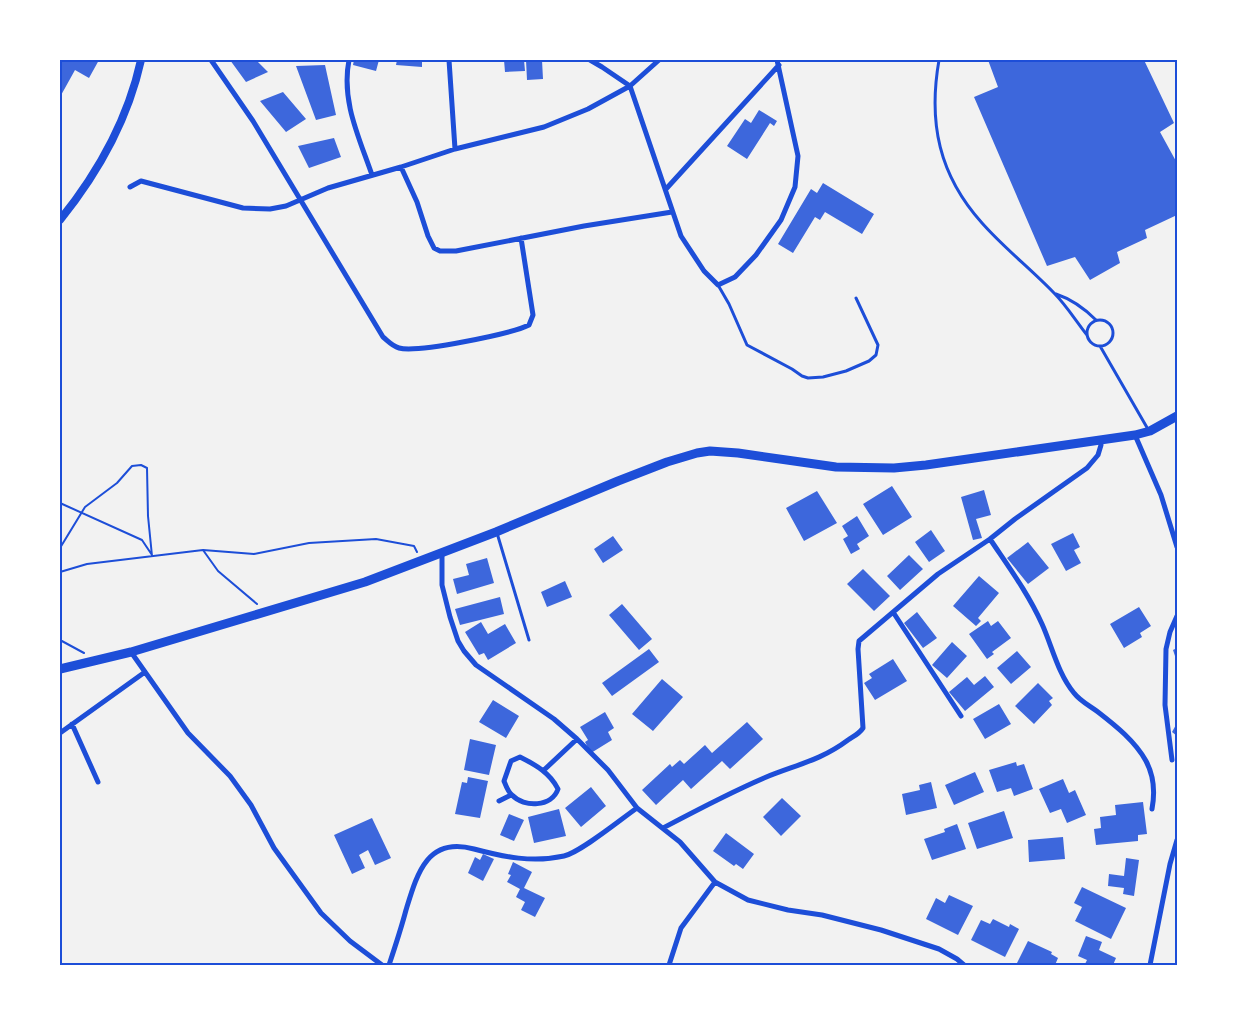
<svg xmlns="http://www.w3.org/2000/svg" width="1237" height="1025" font-family="Signika,sans-serif">
<style>
.building{fill:#3d67dc}
.lines{fill:none;stroke-linecap:round;stroke-linejoin:round}
.path{stroke:#1d4ed8;stroke-width:2}
.service{stroke:#1d4ed8;stroke-width:3}
.minor{stroke:#1d4ed8;stroke-width:5}
.tertiary{stroke:#1d4ed8;stroke-width:8}
.secondary{stroke:#1d4ed8;stroke-width:9}
.neatline{fill:none;stroke:#1d4ed8;stroke-width:2}
</style>
<rect width="100%" height="100%" fill="#f2f2f2"/>
<!-- building -->
<path class="building" d="M60 60H99L89 78 75 70 60 97Z
M230 60H256L268 72 246 82Z
M354 60H379L376 71 353 65Z
M397 60H422V67L396 65Z
M504 60H524L525 71 505 72Z
M526 60H542L543 79 527 80Z
M988 60H1144L1174 123 1160 132 1177 163V215L1145 230 1147 238 1117 252 1120 263 1090 280 1075 257 1047 266 974 97 998 87Z
M325 65 336 115 316 120 296 66Z
M283 92 306 119 286 132 260 101Z
M759 110 777 121 774 126 770 123 747 159 727 146 745 119 751 123Z
M334 138 341 157 309 168 298 146Z
M823 183 874 214 862 234 825 212 820 220 815 217 793 253 778 244 811 189 817 193Z
M892 486 912 517 883 535 863 504Z
M984 490 991 515 976 519 982 538 973 540 961 497Z
M817 491 837 523 804 541 786 508Z
M857 516 869 536 857 544 860 549 851 554 843 539 848 536 842 526Z
M931 530 945 551 929 562 915 542Z
M1073 533 1080 547 1074 550 1081 563 1066 571 1051 544Z
M613 536 623 550 603 563 594 549Z
M1028 542 1049 568 1028 584 1007 558Z
M909 555 923 569 900 590 887 576Z
M487 558 494 583 457 594 453 579 469 575 466 564Z
M863 569 890 596 874 611 847 584Z
M979 576 999 593 978 618 981 621 976 626 953 606Z
M565 581 572 597 547 607 541 592Z
M500 597 504 614 460 625 455 609Z
M622 604 652 639 639 650 609 615Z
M1139 607 1151 626 1140 633 1142 637 1124 648 1110 624Z
M917 612 937 638 923 648 904 623Z
M988 621 991 626 998 621 1011 638 992 652 994 654 987 659 969 634Z
M481 622 488 634 505 624 516 643 488 660 484 653 479 655 465 632Z
M952 642 967 656 947 678 932 665Z
M1177 648V662L1173 650Z
M649 649 659 662 612 696 602 683Z
M1017 651 1031 667 1011 684 997 668Z
M893 659 907 681 875 700 864 683 872 678 869 674Z
M985 676 994 687 965 711 949 692 967 677 974 685Z
M662 679 683 697 653 731 632 714Z
M1038 683 1053 698 1049 701 1052 705 1034 724 1015 706Z
M493 700 519 716 506 738 479 722Z
M999 704 1011 724 985 739 973 719Z
M605 712 614 728 608 732 612 740 591 753 585 742 588 740 580 727Z
M747 722 763 739 730 769 722 761 691 789 683 780 656 805 642 790 670 764 672 767 680 760 684 764 705 745 712 753Z
M1177 723V736L1172 732Z
M470 739 496 745 489 775 464 770Z
M1016 762 1017 766 1024 764 1033 789 1014 796 1011 788 997 792 989 770Z
M975 772 984 792 954 805 945 785Z
M468 777 488 781 480 818 455 814 462 782 467 783Z
M1063 779 1069 793 1075 790 1086 815 1067 823 1061 809 1050 813 1039 789Z
M931 782 937 808 906 815 902 794 920 790 919 785Z
M591 787 606 806 581 827 565 808Z
M782 798 801 816 781 836 763 817Z
M1143 802 1147 834 1138 835V841L1096 845 1094 829 1101 828 1100 817 1116 815 1115 805Z
M559 809 566 836 534 843 528 817Z
M1004 811 1013 838 977 849 968 823Z
M509 814 524 820 514 841 500 835Z
M372 818 391 858 375 865 368 850 359 855 365 868 352 874 334 835Z
M957 824 966 849 932 860 924 839 945 832 944 829Z
M726 833 754 854 743 869 736 864 734 866 713 851Z
M1063 837 1065 859 1029 862 1028 840Z
M483 854 494 859 483 881 468 873 475 857 480 860Z
M1126 858 1139 860 1134 896 1123 894 1124 888 1108 886 1109 874 1124 876Z
M513 862 532 872 524 888 545 898 535 917 521 910 525 902 516 897 520 889 507 882 511 875 508 874Z
M1082 887 1126 908 1111 939 1075 921 1082 907 1074 903Z
M949 895 973 906 958 935 926 919 936 898 945 903Z
M993 919 1009 927 1010 924 1019 929 1005 957 971 940 981 920 990 924Z
M1086 936 1102 942 1099 950 1116 958 1113 965 1085 964 1087 960 1078 956Z
M1028 941 1052 952 1051 954 1058 958 1055 965H1016Z"/>
<g class="lines">
<!-- path -->
<path class="path" d="M60 503 142 540 152 555
M60 548 85 507 117 483 132 466 141 465 147 468 148 516 152 556
M203 550 218 571 257 604
M60 572 87 564 203 550 254 554 309 543 376 539 414 546 417 552
M60 640 84 653"/>
<!-- service -->
<path class="service" d="M939 60C928 123 939 175 982 223 1004 248 1031 269 1054 293 1066 305 1076 321 1087 335
M718 285 729 304 747 345 792 369 802 376 808 378 823 377 846 371 869 361 876 355 878 345 856 298
M1056 294C1071 299 1085 309 1096 320
M1087 333a13 13 0 1 1 26 0a13 13 0 1 1-26 0Z
M1100 346 1149 431
M497 533 529 640"/>
<!-- minor -->
<path class="minor" d="M211 60 253 121 383 337C388 341 392 346 399 348 417 353 511 334 529 325L533 315 521 238
M349 60C341 101 359 137 372 175
M449 60 455 149
M590 60 602 67 630 86 681 236 704 271 718 285 735 277 756 255 781 220 795 187 798 156 777 60
M401 167 417 202 428 236 434 248 440 251H456L584 226 672 212
M130 187 141 181 243 208 270 209 286 206 328 188 401 167 455 149 544 127 588 109 630 86 659 60
M666 189 779 65
M1135 435 1161 495 1177 547
M990 539C1008 566 1028 593 1042 624 1052 646 1058 674 1074 693 1080 701 1090 706 1098 712 1116 726 1135 741 1146 761 1154 776 1155 793 1152 809
M442 553V585L450 617 458 641 464 651 476 665 554 719 577 739 608 770 637 808 680 842 715 882 748 900 788 910 822 915 881 930 939 949 957 959 964 965
M893 612 961 716
M131 652 188 733 230 776 251 805 274 848 321 913 350 941 382 965
M72 724 98 782
M60 733 145 672
M520 757C536 765 550 773 558 789 552 807 524 808 512 795 508 792 506 786 504 781L511 761Z
M1172 760 1165 705 1166 649 1170 632 1177 616
M544 770 577 739
M499 801 511 795
M663 828C697 810 729 793 764 778 795 765 820 761 848 740 854 736 859 734 863 728L858 649 859 641 938 574 990 539 1015 519 1087 468 1098 455 1101 445 1100 441
M389 965C395 947 401 929 406 910 417 874 427 836 474 849 504 857 533 863 564 856 581 852 621 819 637 808
M669 965 681 928 715 882
M1150 965 1170 864 1177 840"/>
<!-- tertiary -->
<path class="tertiary" d="M60 220C98 173 128 119 141 60"/>
<!-- secondary -->
<path class="secondary" d="M60 669 131 652 365 582 496 532 618 481 667 462 697 453 710 451 738 453 836 467 894 468 926 465 1135 435 1150 431 1177 416"/>
</g>
<!-- border -->
<rect width="1237" height="1025" fill="none" stroke="#ffffff" stroke-width="122"/>
<rect x="61" y="61" width="1115" height="903" class="neatline"/>
</svg>
